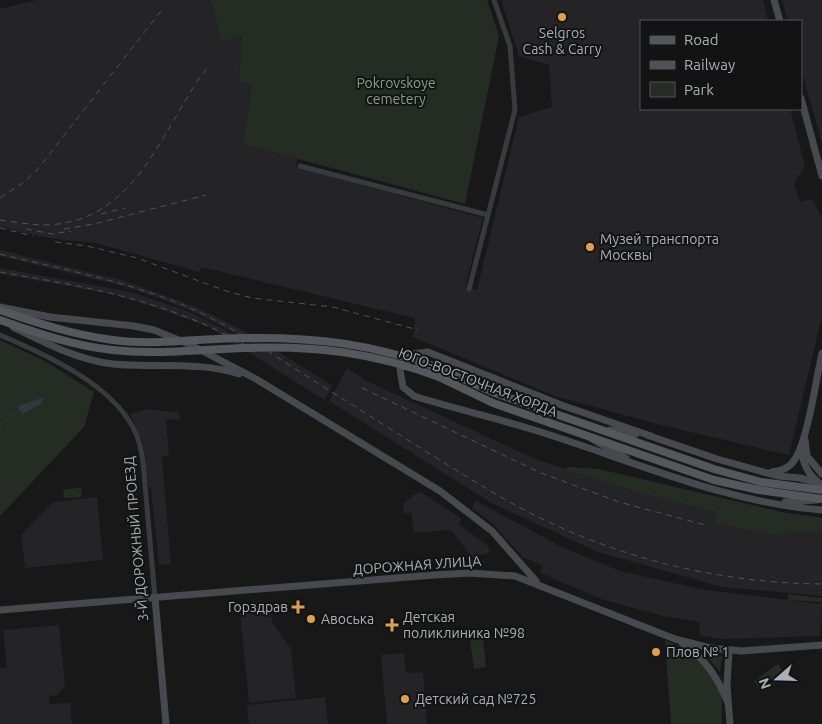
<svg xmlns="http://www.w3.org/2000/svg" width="822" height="724" font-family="Ubuntu,sans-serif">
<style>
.built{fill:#242426}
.green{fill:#242c24}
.water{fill:#31393e}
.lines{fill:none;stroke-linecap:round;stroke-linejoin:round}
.stream{stroke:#31393e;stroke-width:1}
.street{stroke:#393a3e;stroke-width:5}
.secondary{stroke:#47494e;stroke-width:7}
.primary{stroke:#55575d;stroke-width:8}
.rail{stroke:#505257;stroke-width:1;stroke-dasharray:6 5;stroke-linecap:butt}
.primary-bridge{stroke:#55575d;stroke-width:8}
.poi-dot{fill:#dfa04a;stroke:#131314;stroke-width:2}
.labels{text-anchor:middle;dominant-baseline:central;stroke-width:4;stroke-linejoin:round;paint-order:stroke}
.poi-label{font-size:14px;fill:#abb0b8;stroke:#131314;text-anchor:start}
.park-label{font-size:14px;fill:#85a184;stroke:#131314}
.street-label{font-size:14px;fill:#abb0b8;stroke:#131314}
</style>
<rect width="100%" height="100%" fill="#181819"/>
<!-- built -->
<path class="built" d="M37 0H211L222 41 242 35 239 82 252 84 243 144 298 158 296 167 483 218 465 287 477 290 519 117 552 107 549 65 519 56 501 0H763L768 21H641V109H790L805 166 794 183 800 202 812 199 822 218V316L789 455 661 425 555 396 413 337 415 318 201 267 199 272 96 243 48 238 0 227V9Z
M782 0H822V143L801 69V21H788Z
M0 250 125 281 196 307 246 332 333 386 324 400 209 327 151 306 112 294 0 274V268L131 292 187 311 247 341 248 340 194 312 158 298 123 286 0 256Z
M347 368 369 382 535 459 641 493 716 512 714 523 767 534 822 533V596L722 587 598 552 493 504 329 401Z
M146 409 177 412 181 417 180 420 166 419 169 456 162 457 171 564 159 565 151 488 148 486 143 443 130 414Z
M419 491 461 518 459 524 488 546 490 553 472 557 451 530 414 533 411 513H404L403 504Z
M97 497 103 560 25 568 21 535 53 502Z
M476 501 566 549 620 571 705 590 822 604 820 636 720 639 699 635 700 622 663 616 601 599 543 574 540 572 543 566 523 557 493 524 472 508Z
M270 609 272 622 291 649 296 698 249 703 240 612Z
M59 625 65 684 58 695 49 696V704L70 703 72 724H0V668H7L3 630Z
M404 653 406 673 423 672 427 724H387L381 655Z
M325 697 328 724H249L247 705Z"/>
<!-- green -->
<path class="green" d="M211 0H487L499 36 465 204 243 144 252 84 239 82 242 35 222 42Z
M0 340 45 361 94 392 84 427 0 516Z
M569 467 599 469 782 512 822 518V533L767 534 714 523 716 512 641 493 564 469Z
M80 488 82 490 81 497 64 498 63 492 65 489Z
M788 594 822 598V602L788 600Z
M483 639 486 667 474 669 470 641Z
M665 640C687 649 715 668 721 693 723 703 721 713 722 724H671Z
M710 654 722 656 720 672 708 658Z
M778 664 786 675 762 692 754 681Z"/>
<!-- water -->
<path class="water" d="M45 397 41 404 22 414 18 406Z"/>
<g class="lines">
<!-- stream -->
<path class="stream" d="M0 425 19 409"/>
<!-- street -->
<path class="street" d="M300 166 488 215
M469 289 515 110 510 46 494 0
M0 335C47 355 117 386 137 436 144 455 144 476 146 496 149 530 152 564 155 598"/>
<!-- secondary -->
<path class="secondary" d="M774 0 780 21
M801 98 822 176
M0 307 50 317 134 326 154 330 191 345 256 379 440 491 492 531 536 581
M13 327C45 343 78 360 113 364 154 368 200 361 239 374
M610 430 636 434
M647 435 717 459 778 476 800 478 822 484
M651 436 564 406 428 352 412 354 400 370 403 387 414 396C452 408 492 417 531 429 627 458 720 502 822 510
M592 439 626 458
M805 440 807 456 822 474
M801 447C802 461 806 472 817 481
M772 472C781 471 790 468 795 459 808 439 816 379 822 353
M785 502 817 500
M155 598 166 724
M0 610 434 575 470 573 515 576 675 639 710 648 742 651 822 645
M682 643C705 658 718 678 728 703
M729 651 727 685 730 724"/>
<!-- primary -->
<path class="primary" d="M439 368 495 393 714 469 761 482 822 490
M439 377 493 403 714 480 759 490 822 499"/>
<!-- rail -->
<path class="rail" d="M0 198 24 182 37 170 164 7
M101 214 125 208
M0 220C15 222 31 225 46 225 138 222 161 128 207 68
M0 228 33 236
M26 229 52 234 71 231
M64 229 94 224 206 195
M55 242 87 246 137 258 226 291 252 298 333 307 418 330
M0 254C73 272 148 285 215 320 249 337 279 359 311 379 374 418 436 459 499 496 597 553 709 583 822 584
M0 272C88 287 166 300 245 345
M362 388 541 473 619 502 709 526"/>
<!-- primary-bridge -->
<path class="primary-bridge" d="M0 310C37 323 74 335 113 340 157 346 202 338 246 338 318 337 371 344 439 368
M0 320C37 333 74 346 113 350 157 355 202 349 246 348 315 345 374 353 439 377"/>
</g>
<!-- markers -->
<g class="poi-dot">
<circle cx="562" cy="17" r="5"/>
<circle cx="590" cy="247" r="5"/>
<path d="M295.5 599.5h5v5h5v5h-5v5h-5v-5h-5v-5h5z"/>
<circle cx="311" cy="619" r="5"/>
<path d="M389.5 617.5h5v5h5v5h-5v5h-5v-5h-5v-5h5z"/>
<circle cx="656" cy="652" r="5"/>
<circle cx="405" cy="699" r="5"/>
</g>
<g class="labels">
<!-- poi labels -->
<g class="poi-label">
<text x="562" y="33" text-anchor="middle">Selgros<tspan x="562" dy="16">Cash &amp; Carry</tspan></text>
<text x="600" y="239">Музей транспорта<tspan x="600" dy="16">Москвы</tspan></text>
<text x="288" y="607" text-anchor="end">Горздрав</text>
<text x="403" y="617">Детская<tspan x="403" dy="16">поликлиника №98</tspan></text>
<text x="321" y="619">Авоська</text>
<text x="666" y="652">Плов № 1</text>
<text x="415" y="699">Детский сад №725</text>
</g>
<!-- park labels -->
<g class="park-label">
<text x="396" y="83">Pokrovskoye<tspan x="396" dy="16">cemetery</tspan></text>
</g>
<!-- street labels -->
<g class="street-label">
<text transform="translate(478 382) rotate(21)">ЮГО-ВОСТОЧНАЯ ХОРДА</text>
<text transform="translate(136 539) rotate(-95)">3-Й ДОРОЖНЫЙ ПРОЕЗД</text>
<text transform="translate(417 565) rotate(-4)">ДОРОЖНАЯ УЛИЦА</text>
</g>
</g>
<!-- legend -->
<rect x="640" y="20" width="162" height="90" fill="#131314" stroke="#505256"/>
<rect x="650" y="36" width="25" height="8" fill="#55575d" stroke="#505256"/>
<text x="684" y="45" font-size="15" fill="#abb0b8">Road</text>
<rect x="650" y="61" width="25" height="8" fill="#505257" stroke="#505256"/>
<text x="684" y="70" font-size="15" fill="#abb0b8">Railway</text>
<rect x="650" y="82" width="25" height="15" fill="#242c24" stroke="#505256"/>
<text x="684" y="95" font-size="15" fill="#abb0b8">Park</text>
<!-- north arrow -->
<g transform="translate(777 679) rotate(250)" stroke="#131314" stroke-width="4" paint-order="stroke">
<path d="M0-4L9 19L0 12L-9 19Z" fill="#abb0b8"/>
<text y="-8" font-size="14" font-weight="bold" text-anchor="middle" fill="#abb0b8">N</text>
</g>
</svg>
